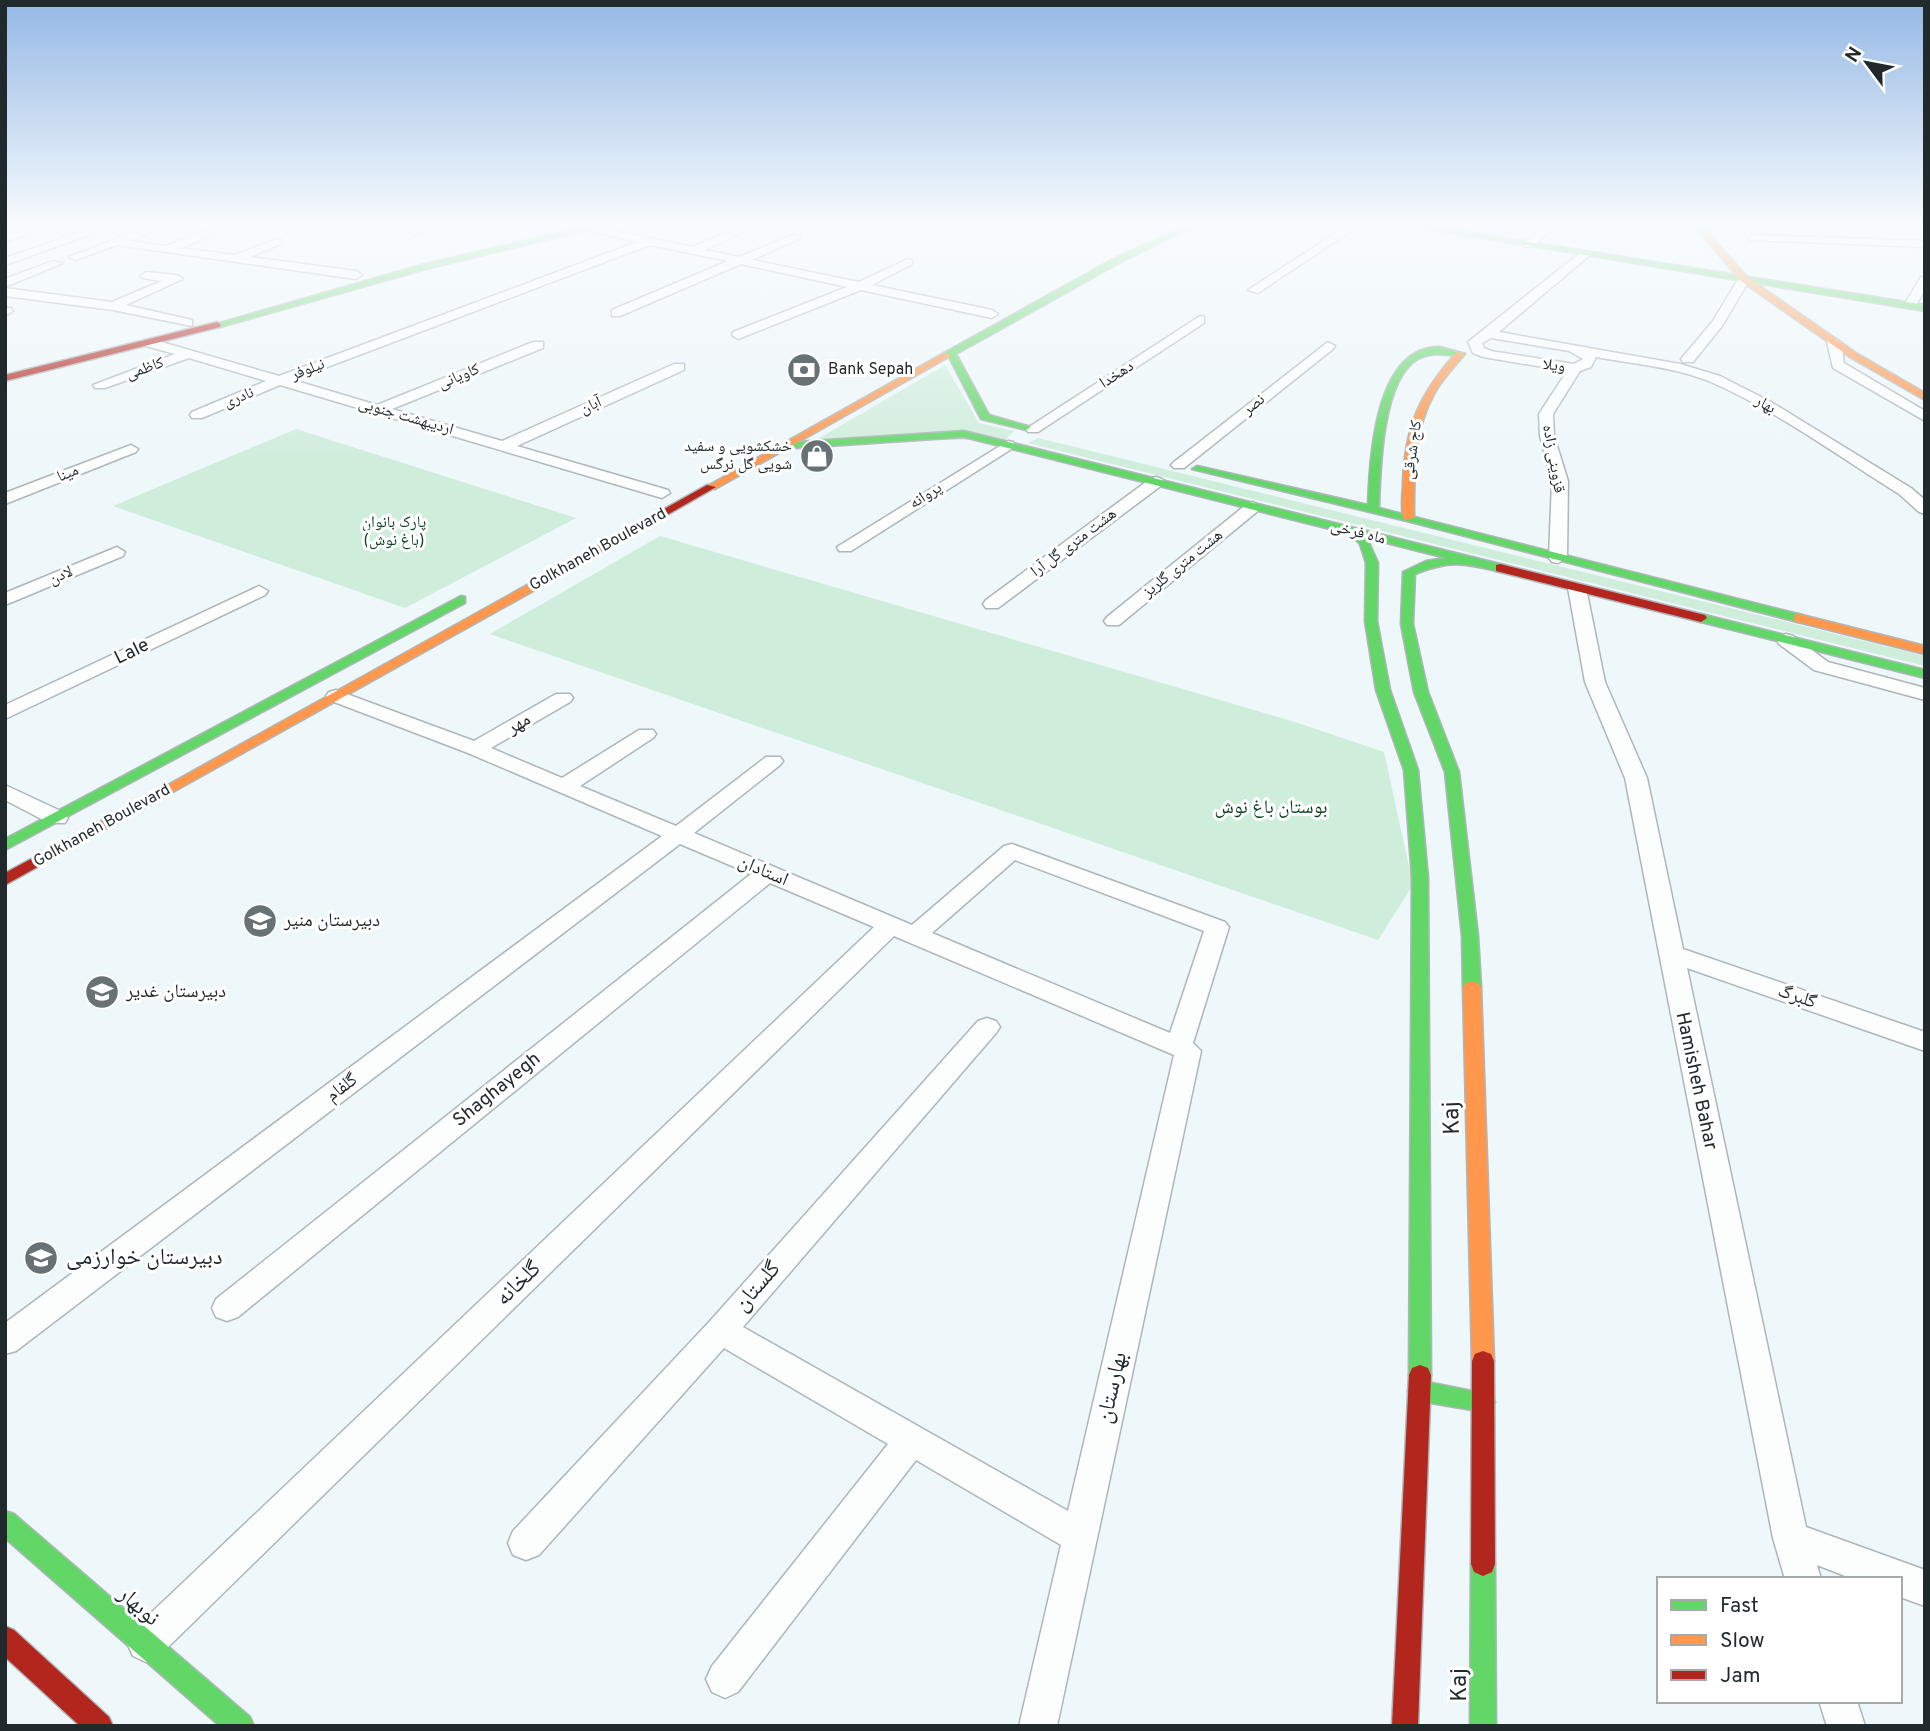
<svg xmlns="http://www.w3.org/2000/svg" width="1930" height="1731" font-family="Overpass,'Noto Naskh Arabic',sans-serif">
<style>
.green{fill:#cfeddb}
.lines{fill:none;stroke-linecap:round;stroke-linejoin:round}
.street-casing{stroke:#aeb6b9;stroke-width:3}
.fast-casing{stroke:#aeb6b9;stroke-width:3}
.slow-casing{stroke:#aeb6b9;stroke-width:3}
.jam-casing{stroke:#aeb6b9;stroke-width:3}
.street{fill:#fcfefe;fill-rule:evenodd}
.fast{fill:#63d668;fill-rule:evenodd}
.slow{fill:#ff974d;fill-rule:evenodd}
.jam{fill:#b3261e;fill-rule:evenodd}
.labels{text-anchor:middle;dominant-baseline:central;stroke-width:6;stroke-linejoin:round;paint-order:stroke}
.far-street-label{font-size:16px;fill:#202a2d;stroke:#fff}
.far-poi-label{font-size:16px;fill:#202a2d;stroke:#fff;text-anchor:start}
.far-park-label{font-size:16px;fill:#0f4423;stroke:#fff}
.street-label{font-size:19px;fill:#202a2d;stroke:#fff}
.park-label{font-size:19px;fill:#0f4423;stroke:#fff}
.poi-label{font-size:19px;fill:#202a2d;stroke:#fff;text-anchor:start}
.near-street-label{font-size:23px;fill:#202a2d;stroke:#fff}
.near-poi-label{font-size:23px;fill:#202a2d;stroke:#fff;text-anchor:start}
</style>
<rect width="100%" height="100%" fill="#eef7fa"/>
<!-- green -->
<path class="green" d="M945 365 979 423 1014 431 1005 440H816Z
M296 429 576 518 405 608 113 506Z
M1038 438 1925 656V666L1028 443Z
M660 536 1295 722 1384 752 1413 885 1378 940 490 634Z"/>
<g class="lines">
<!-- street casing -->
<g class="street-casing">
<path id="street" d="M38 225H54L5 242V235Z
M101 225H117L5 265V258Z
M329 225 321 229 316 226V225Z
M423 225H438L414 235 409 232Z
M568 225H589L692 247 742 226 746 227V231L705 250 739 257 795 234 801 237 799 239 752 260 859 282 908 259 912 260V264L872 285 992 310 998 314 992 318 861 290 738 339 732 335 733 332 847 287 741 264 620 316H612V310L728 261 650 245 293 380 377 405 533 342H543V348L392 409 502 441 674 364H684V370L517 446 668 490 670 493 662 498 280 385 202 418H192L190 415 192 412 266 381 189 358 105 388H95L93 385 175 354 146 346V340L151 339 279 376 637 242Z
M1348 225H1360L1258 293 1248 290Z
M1545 225H1557L1532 247H1524V243Z
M151 226 155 227V231L130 241 166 246 207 230 212 233 211 235 181 248 235 255 277 239 281 240V244L250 257 356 271 362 275 356 279 117 245 75 260 69 257Z
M1754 235 1925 241V247L1750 240 1748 238Z
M1581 252 1591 254 1499 332 1680 364 1720 376 1771 402 1911 488 1925 500V514L1919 512 1899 494C1838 456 1777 411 1711 382 1675 367 1634 364 1596 357L1591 367 1580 371 1553 414 1554 436 1568 481 1567 558 1558 563 1552 562 1549 558 1552 481 1540 436 1539 414 1567 371 1483 357 1473 353 1468 342ZM1491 338 1569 351 1583 359 1574 364 1491 351 1484 348 1482 343Z
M53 261 63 263 5 287V279Z
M146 272 177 275 183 279 126 305 192 320V326L113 310 5 296V288L112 302 162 281 142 278 140 276Z
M1740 276 1750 279 1722 326 1693 362H1683L1681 359 1713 321Z
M1921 277H1925V290L1914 308H1906L1904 305Z
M5 308H11L13 311 5 316Z
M1200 316 1204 317V323L1038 432H1028L1026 429Z
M1834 338 1841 342 1844 363 1925 411V421L1833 368 1827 342Z
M1328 342 1335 346 1333 349 1184 468H1174L1171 465 1174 462Z
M1008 441 1013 442 1015 445 1013 448 851 551H839L837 547Z
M131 445 138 449 136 452 5 504V493Z
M1156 477 1162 479 1164 482 1162 485 998 608H986L983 604 986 600 1150 479Z
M1253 502 1261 507 1259 510 1119 625H1107L1104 621 1107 617 1247 504Z
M117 547 125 552 123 556 5 605V593Z
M1577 583 1586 588 1605 682 1647 778 1683 949 1925 1032V1051L1687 968 1806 1527 1925 1570V1606L1900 1597V1579H1853L1817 1565 1821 1579H1785L1773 1538 1625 778 1585 682 1568 588Z
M259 586 268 591 265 595 5 719V705Z
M1786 634 1793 636 1828 662 1925 688V700L1814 670 1779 644 1777 640 1779 636Z
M336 690 474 741 556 694H570L573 698 570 702 491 748 562 778 639 730H653L656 734 653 738 580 786 676 826 766 757H780L783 761 780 765 694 833 912 925 1004 846 1012 844 1225 922 1229 927 1193 1043 1201 1051 1057 1726H1019L1061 1545 916 1460 738 1692 725 1698 712 1692 706 1679 712 1666 888 1444 724 1348 539 1555 526 1560 513 1555 508 1543 513 1531 710 1321 978 1021 987 1018 996 1021 1000 1027 996 1033 743 1327 1068 1511 1174 1055 894 936 159 1656 146 1662 133 1656 127 1643 133 1630 874 927 770 883 238 1317 227 1321 216 1317 212 1308 216 1299 751 874 680 844 16 1351 5 1354V1323L662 836 468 753 329 700 326 696 329 692ZM1015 860 1204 931 1170 1033 932 933Z
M5 785 65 813 68 818 65 823H49L5 800Z
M1819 1701H1857L1865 1726H1827Z"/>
</g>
<!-- fast casing -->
<g class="fast-casing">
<path id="fast" d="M593 225H607L426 269 220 327 213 325 421 265Z
M1187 225H1197L1121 262 956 354 989 415 1031 427 1026 430 981 419 949 357H944V353L1115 258Z
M1404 225H1422L1925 305V311Z
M1440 347 1465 354C1455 360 1439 348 1418 359 1382 379 1380 471 1379 508L1802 615V621L1798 622 1407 521 1192 469 1197 466 1368 505C1370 459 1374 346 1440 347Z
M964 431 1504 565 1506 568 1500 572C1464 563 1450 560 1415 574L1413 624 1428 692 1459 772 1478 936 1481 987 1478 991H1466L1463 987 1462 936 1445 772 1414 692 1401 624 1403 572 1426 561 1446 558 1367 538 1378 563 1377 621 1390 690 1418 770 1428 878 1431 1375 1427 1382 1492 1395 1495 1402 1492 1409 1484 1412 1419 1401 1411 1398 1408 1391 1414 1383 1409 1375 1412 878 1404 770 1376 690 1365 621 1366 563 1360 544 1350 534 964 437 797 448 792 445 797 442Z
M461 596 465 597V603L5 850V839Z
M1701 614 1925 670V678L1697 621 1695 618Z
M5 1511 14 1514 250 1717 254 1726H220L5 1538Z
M1483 1552 1492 1556 1495 1564 1496 1726H1470L1471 1564 1474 1556Z"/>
</g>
<!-- slow casing -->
<g class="slow-casing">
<path id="slow" d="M1694 225H1702L1747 277 1856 353 1925 393V400L1850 357 1741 281Z
M1457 352 1465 354C1454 367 1442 379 1434 394 1413 432 1414 475 1414 518L1404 520C1400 509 1403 494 1403 482 1405 426 1420 393 1457 352Z
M944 353 952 355 715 489 706 487Z
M547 574 553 578 551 581 162 798H152L150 795Z
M1798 614 1925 646V654L1794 621V615Z
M1472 981 1478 983 1481 987 1494 1361 1491 1368 1483 1371 1475 1368 1472 1361 1463 987 1466 983Z"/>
</g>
<!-- jam casing -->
<g class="jam-casing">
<path id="jam" d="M217 322 221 325 220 327 5 381V375Z
M707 485 716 487 551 581H543L541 578Z
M1500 564 1705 615 1707 618 1701 622 1496 571V565Z
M157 791 162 792 164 795 162 798 5 885V873Z
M1483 1351 1491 1354 1494 1361 1495 1564 1492 1572 1483 1576 1474 1572 1471 1564 1472 1361 1475 1354Z
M1420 1365 1428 1368 1431 1375 1418 1726H1392L1409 1375 1412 1368Z
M5 1626 14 1630 109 1717 113 1726H80L5 1657Z"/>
</g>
<!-- street -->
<use href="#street" class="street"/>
<!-- fast -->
<use href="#fast" class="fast"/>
<!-- slow -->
<use href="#slow" class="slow"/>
<!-- jam -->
<use href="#jam" class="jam"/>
</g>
<!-- sky -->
<linearGradient id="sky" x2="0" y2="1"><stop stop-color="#95b8e5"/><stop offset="0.48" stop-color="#f7fbfd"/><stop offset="1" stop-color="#f7fbfd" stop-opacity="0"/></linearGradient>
<rect width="1930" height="467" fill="url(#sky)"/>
<!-- icons -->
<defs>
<g id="bank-disc" transform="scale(1.75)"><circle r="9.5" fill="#687275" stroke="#fff"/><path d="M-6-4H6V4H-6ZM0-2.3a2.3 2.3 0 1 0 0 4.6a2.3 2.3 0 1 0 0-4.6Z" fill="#fff"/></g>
<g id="shop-disc" transform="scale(1.75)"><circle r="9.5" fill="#687275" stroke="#fff"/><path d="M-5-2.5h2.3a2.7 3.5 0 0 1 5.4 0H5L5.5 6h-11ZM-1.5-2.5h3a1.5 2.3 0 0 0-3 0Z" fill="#fff"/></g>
<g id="school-disc" transform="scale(1.75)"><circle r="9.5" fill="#687275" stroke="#fff"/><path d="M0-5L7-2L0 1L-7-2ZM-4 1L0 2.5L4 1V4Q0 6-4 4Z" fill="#fff"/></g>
</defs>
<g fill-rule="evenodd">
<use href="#bank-disc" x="804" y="370"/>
<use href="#shop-disc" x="817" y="456"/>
<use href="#school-disc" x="260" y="921"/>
<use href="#school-disc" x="102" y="992"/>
<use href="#school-disc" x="41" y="1258"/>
</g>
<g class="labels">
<!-- far-street labels -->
<g class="far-street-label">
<text transform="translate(1554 366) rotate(7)">ویلا</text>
<text transform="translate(145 369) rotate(-19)">کاظمی</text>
<text transform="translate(308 370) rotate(-21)">نیلوفر</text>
<text transform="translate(1117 375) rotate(-33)">دهخدا</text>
<text transform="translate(459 377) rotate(-22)">کاویانی</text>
<text transform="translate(239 398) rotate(-22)">نادری</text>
<text transform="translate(1254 405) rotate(-39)">نصر</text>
<text transform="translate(1765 405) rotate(30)">بهار</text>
<text transform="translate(591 406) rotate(-24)">آبان</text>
<text transform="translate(406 417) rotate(16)">اردیبهشت جنوبی</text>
<text transform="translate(1413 450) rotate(-82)">کاج شرقی</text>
<text transform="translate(1553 459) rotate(80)">قزوینی زاده</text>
<text transform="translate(68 474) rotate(-22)">مینا</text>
<text transform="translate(926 496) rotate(-32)">پروانه</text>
<text transform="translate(1358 533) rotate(14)">ماه فرخی</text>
<text transform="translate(1074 543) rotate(-37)">هشت متری گل آرا</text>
<text transform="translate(598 550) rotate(-29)">Golkhaneh Boulevard</text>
<text transform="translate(1183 564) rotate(-39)">هشت متری گلریز</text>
<text transform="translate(61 576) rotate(-23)">لادن</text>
<text transform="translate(102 826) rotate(-29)">Golkhaneh Boulevard</text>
</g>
<!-- far-poi labels -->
<g class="far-poi-label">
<text x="828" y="370">Bank Sepah</text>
<text x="792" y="447" text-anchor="end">خشکشویی و سفید<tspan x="792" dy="18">شویی گل نرگس</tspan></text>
</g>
<!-- far-park labels -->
<g class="far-park-label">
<text x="394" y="523">پارک بانوان<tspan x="394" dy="18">(باغ نوش)</tspan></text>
</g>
<!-- street labels -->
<g class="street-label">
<text transform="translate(132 652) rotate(-26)">Lale</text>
<text transform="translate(519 724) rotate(-30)">مهر</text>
<text transform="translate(763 871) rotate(23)">استادان</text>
<text transform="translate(1797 997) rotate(19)">گلبرگ</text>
<text transform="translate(1696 1081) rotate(78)">Hamisheh Bahar</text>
<text transform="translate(342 1088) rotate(-37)">گلفام</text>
<text transform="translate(497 1090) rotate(-39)">Shaghayegh</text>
</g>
<!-- park labels -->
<g class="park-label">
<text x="1271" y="808">بوستان باغ نوش</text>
</g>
<!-- poi labels -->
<g class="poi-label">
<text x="284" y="921">دبیرستان منیر</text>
<text x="126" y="992">دبیرستان غدیر</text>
</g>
<!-- near-street labels -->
<g class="near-street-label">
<text transform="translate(1453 1118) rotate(-92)">Kaj</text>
<text transform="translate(519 1284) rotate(-44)">گلخانه</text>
<text transform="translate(758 1287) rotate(-49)">گلستان</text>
<text transform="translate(1113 1388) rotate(-77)">بهارستان</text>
<text transform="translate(138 1607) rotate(41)">نوبهار</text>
<text transform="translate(1460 1685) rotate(-90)">Kaj</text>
</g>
<!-- near-poi labels -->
<g class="near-poi-label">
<text x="66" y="1258">دبیرستان خوارزمی</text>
</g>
</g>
<!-- border -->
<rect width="1930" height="1731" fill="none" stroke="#202a2d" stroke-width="14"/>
<!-- legend -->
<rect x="1657" y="1577" width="245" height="126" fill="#ffffff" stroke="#a6aaab" stroke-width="2"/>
<rect x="1671" y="1600" width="35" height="10" fill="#63d668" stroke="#a6aaab" stroke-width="2"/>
<text x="1720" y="1612" font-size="21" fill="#202a2d">Fast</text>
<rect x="1671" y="1635" width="35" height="10" fill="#ff974d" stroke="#a6aaab" stroke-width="2"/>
<text x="1720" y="1647" font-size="21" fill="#202a2d">Slow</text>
<rect x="1671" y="1670" width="35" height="10" fill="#b3261e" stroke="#a6aaab" stroke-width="2"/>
<text x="1720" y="1682" font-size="21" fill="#202a2d">Jam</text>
<!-- north arrow -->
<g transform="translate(1867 63) rotate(302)" stroke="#ffffff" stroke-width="5" paint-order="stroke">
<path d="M0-5L12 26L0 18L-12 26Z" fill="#202a2d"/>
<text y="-10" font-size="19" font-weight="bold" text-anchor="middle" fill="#202a2d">N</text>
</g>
</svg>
